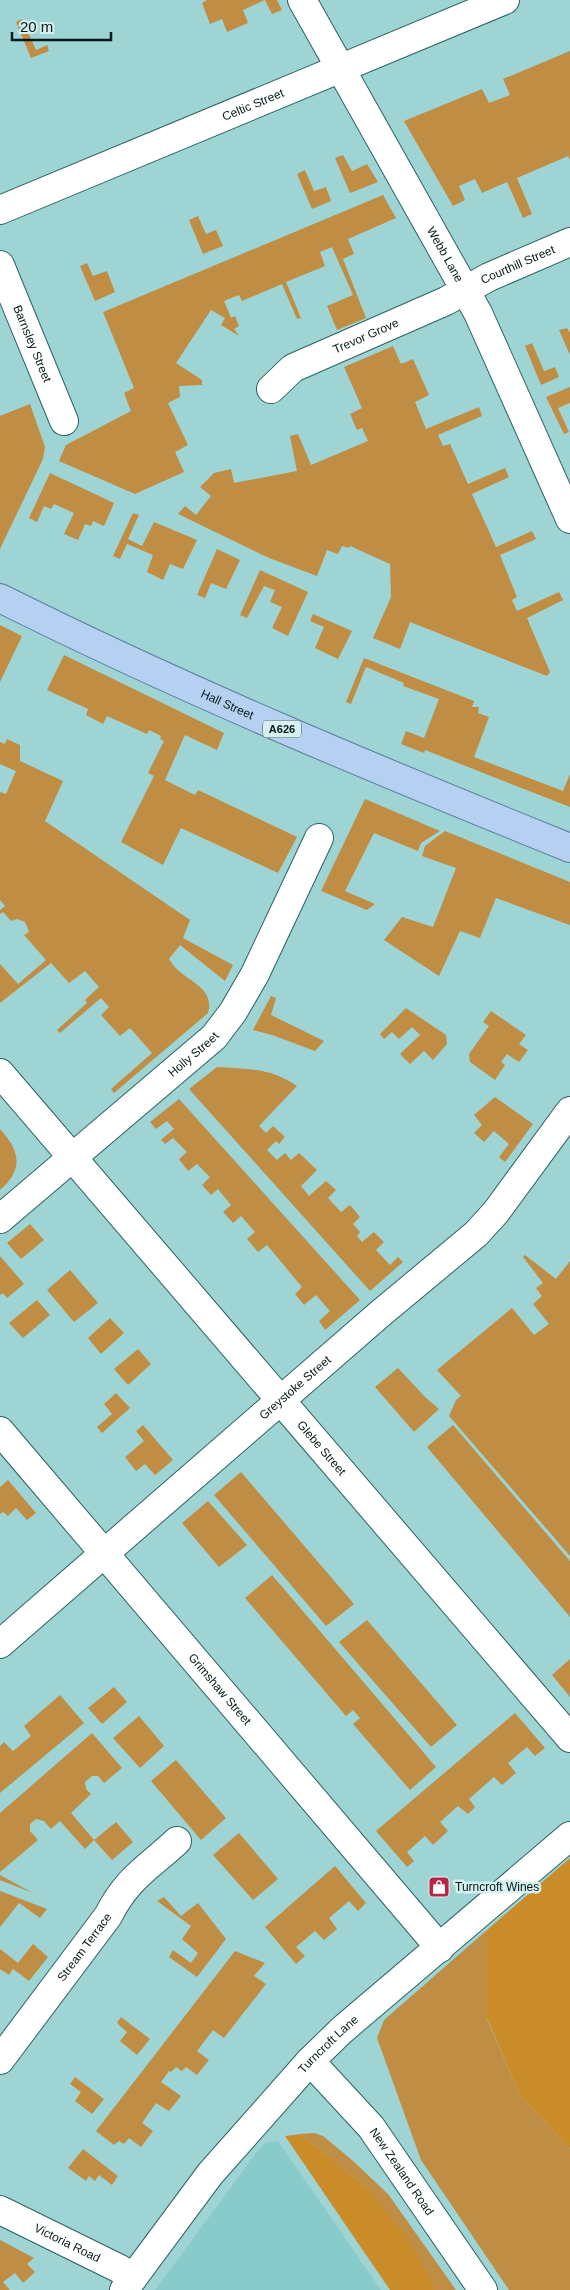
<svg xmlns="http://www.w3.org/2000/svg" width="570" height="2290" font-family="Arial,sans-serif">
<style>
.built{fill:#89cbca}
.green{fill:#bf8d43}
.forest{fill:#c98c29}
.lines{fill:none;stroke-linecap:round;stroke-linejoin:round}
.minor-casing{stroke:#2c6161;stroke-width:30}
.primary-casing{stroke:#587ca0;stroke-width:30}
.minor{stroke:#fff;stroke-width:28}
.primary{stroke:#b6d0f1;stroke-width:28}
.labels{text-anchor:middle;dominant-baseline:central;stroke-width:5;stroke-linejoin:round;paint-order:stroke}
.shield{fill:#d5f0ef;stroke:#435a59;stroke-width:1}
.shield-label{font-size:11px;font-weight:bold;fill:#041919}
.street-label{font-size:12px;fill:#041919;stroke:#d5f0ef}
.poi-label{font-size:12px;fill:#041919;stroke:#d5f0ef;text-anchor:start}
</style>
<rect width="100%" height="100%" fill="#9ed5d4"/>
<!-- built -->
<path class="built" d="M278 2141 381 2290H155L263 2144Z"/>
<!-- green -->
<path class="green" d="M207 0H277L282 10 272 14 265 0 243 10 248 23 227 32 222 19 210 24 202 3Z
M22 19 36 50 47 45 49 51 31 58 16 22Z
M570 51V160L568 156 517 178 532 214 523 218 507 182 482 193 475 179 459 186 465 200 453 206 404 121 482 89 489 103 510 95 503 79Z
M343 155 352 171 367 164 378 182 350 193 335 158Z
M305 170 314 191 326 187 331 201 312 209 297 174Z
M383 195 396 218 348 239 354 254 343 259 366 318 337 330 327 306 353 295 332 247 320 252 325 266 286 282 301 318 297 319 282 284 242 301 239 295 224 301 231 318 235 316 239 326 234 329 239 336 221 325 225 318 211 310 176 363 202 380V385L179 386 180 397 168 403 188 445 175 452 184 472 135 494 59 461 66 445 131 411 124 393 134 388 103 312Z
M198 216 206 234 216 230 223 246 203 254 189 220Z
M87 263 93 276 107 271 115 292 95 301 80 266Z
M567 328 570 333V355L559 330Z
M532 343 544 371 555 367 559 377 541 385 525 346Z
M393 346 401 364 413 359 429 395 415 402 426 429 479 407 482 416 438 435 443 446 450 444 468 484 505 468 509 477 472 494 496 547 532 531 536 539 500 555 517 597 512 600 517 611 559 592 563 600 527 618 550 672 547 676 410 622 400 649 373 638 391 597 390 564 350 546 349 548 342 546 338 554 327 550 317 576 269 558 178 514 185 506 196 515 211 496 200 487 214 473 231 469 234 483 297 471 290 436 298 434 311 465 368 441 362 428 357 430 350 414 362 408 344 367Z
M570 387V403L558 408 569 432 564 434 546 397Z
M30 404 45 447 43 459 0 549V416Z
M50 473 114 503 104 526 93 521 91 526 85 524 78 540 64 534 74 513 54 504 51 509 44 506 37 522 29 518Z
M133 513 139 515 128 539 142 546 154 522 197 540 183 569 170 564 163 580 147 572 153 555 127 544 120 559 113 556Z
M217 549 240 560 226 589 211 583 205 598 197 595Z
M260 570 308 592 288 636 272 628 282 607 270 602 275 590 264 586 247 618 240 615Z
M313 614 352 631 338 659 315 648 324 627 310 621Z
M0 625 22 636 0 682Z
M64 655 224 733 217 750 185 735 165 780 195 795 198 790 297 837 278 873 181 828 163 865 121 842 154 776 148 773 164 741 160 739 161 736 149 730 147 734 107 716 103 724 86 715 88 709 47 690Z
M364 658 474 701 472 707H479L478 713 489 717 474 757 563 791 570 774V807L425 750 424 753 401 744 406 731 424 738 439 699 403 686 404 683 366 667 351 704 346 702Z
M7 739 20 745V761L63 781 45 821 190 920 183 938 233 965 225 981 180 945 169 959C172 963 175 968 179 971 194 984 214 990 208 1013L114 1093 111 1089 152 1053 130 1028 120 1036 101 1015 109 1007 101 998 60 1033 57 1030 87 1003 85 1000 99 987 85 971 69 983 51 963 0 1003V964L18 984 46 960 24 935 29 932 25 922 17 919 11 921 3 912 0 914V910L5 906 0 900V792L6 794 16 771 0 764V742L5 744Z
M365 799 440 831 421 843 418 851 374 833 345 891 375 904 367 910 321 891Z
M445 831 570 882V925L496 898 480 938 460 931 439 976 384 940 402 917 433 927 456 868 422 856 425 846Z
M271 996 276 998 271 1015 324 1041 315 1051 272 1035 253 1030Z
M406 1008 446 1035 447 1044 433 1060 424 1051 410 1064 400 1054 420 1035 412 1027 399 1039 392 1032 384 1039 380 1034Z
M491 1011 526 1035 519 1044 528 1050 519 1062 507 1054 501 1062 505 1065 495 1080 470 1062 469 1054 489 1026 483 1022Z
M217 1067C248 1069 271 1068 297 1086L259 1126 266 1133 273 1126 285 1137 279 1144 276 1141 267 1150 277 1160 285 1153 291 1160 299 1153 317 1170 301 1186 309 1196 326 1181 336 1190 328 1198 341 1212 350 1205 360 1217 353 1224 360 1232 357 1236 362 1242 374 1232 384 1242 376 1250 390 1265 398 1257 403 1262 370 1291 189 1089Z
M495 1097 533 1124 505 1162 499 1157 509 1144 494 1131 484 1142 474 1133 482 1125 474 1115Z
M179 1099 360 1300 325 1330 319 1321 330 1311 316 1295 304 1305 295 1294 302 1287 267 1245 258 1252 247 1239 255 1232 241 1216 233 1223 223 1212 231 1205 218 1189 211 1195 202 1185 210 1177 197 1164 188 1171 179 1159 187 1152 173 1138 165 1144 161 1140 174 1129 167 1121 156 1129 150 1122Z
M0 1129C20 1151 24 1169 0 1190Z
M30 1224 44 1240 21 1259 7 1243Z
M525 1255 556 1279 570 1261V1556L449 1416 456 1400 461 1396 437 1370 512 1308 534 1335 549 1324 533 1304 542 1296 536 1288 543 1283 523 1257Z
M0 1256 24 1284 7 1298 3 1293 0 1295Z
M70 1270 98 1303 74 1322 47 1290Z
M37 1300 50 1315 23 1338 9 1323Z
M110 1318 124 1333 101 1354 88 1338Z
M138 1349 151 1364 128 1385 114 1369Z
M398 1368 425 1397 439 1409 414 1432 375 1387Z
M116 1393 130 1408 102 1433 97 1427 112 1414 104 1404Z
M143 1425 173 1460 155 1475 145 1464 136 1471 125 1457 144 1441 136 1431Z
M453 1425 570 1561V1617L427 1447Z
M241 1472 354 1604 326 1626 214 1495Z
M8 1480 36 1513 27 1520 16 1508 8 1516 3 1512 0 1514V1487Z
M208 1501 247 1545 219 1567 182 1523Z
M272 1575 436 1767 410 1790 353 1724 360 1718 353 1710 346 1716 245 1598Z
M367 1620 457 1725 431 1747 339 1642Z
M570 1659V1697L552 1675Z
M114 1687 127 1702 102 1724 88 1708Z
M60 1695 84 1723 0 1793V1746L4 1742 13 1751 31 1736 24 1726Z
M515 1713 545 1748 535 1756 527 1747 508 1763 516 1773 502 1785 494 1777 469 1799 475 1807 468 1814 458 1806 440 1822 448 1831 433 1845 425 1836 407 1852 414 1861 407 1867 376 1831Z
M139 1716 164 1746 140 1768 113 1738Z
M92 1733 122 1768 104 1783 98 1776H92L85 1782 86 1789 91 1794 71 1813 94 1840 116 1822 133 1842 112 1860 94 1840 85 1849 60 1821 51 1829 44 1821 36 1819 30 1824V1831L38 1840 0 1872V1813Z
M176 1760 226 1818 201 1840 151 1781Z
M239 1833 278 1879 253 1900 213 1855Z
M335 1866 366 1903 358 1911 349 1901 329 1918 337 1929 324 1940 315 1931 296 1947 305 1956 296 1964 265 1927Z
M0 1875 33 1893 0 1880Z
M0 1891 47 1909 40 1918 19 1903 0 1927Z
M164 1897 181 1916 198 1903 226 1939 197 1977 169 1957 173 1950 191 1963 198 1953 182 1939 191 1926 157 1901Z
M487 1930V2019L520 2095 570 2149V2290H509L421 2160 377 2038 384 2020Z
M33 1944 48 1957 29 1981 13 1969 9 1975 0 1969V1949L18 1963Z
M235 1951 265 1963 254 1976 266 1984 224 2038 213 2030 197 2051 209 2060 197 2075 186 2067 182 2071 176 2067 171 2072 169 2071 161 2082 181 2096 169 2111 156 2103 142 2123 153 2131 141 2147 129 2138 124 2144 119 2141 114 2145 96 2131Z
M121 2017 150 2039 137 2055 120 2041 127 2032 117 2023Z
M75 2077 104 2099 92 2114 75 2101 81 2092 70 2084Z
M314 2133 323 2136 352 2160 388 2194 456 2290H434V2287L367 2188 301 2134Z
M83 2149 118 2176 112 2185 99 2175 95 2181 89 2176 86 2181 68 2168Z
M0 2240 34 2258 27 2264 35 2272 23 2283 15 2273 3 2282 10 2290H0Z"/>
<!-- forest -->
<path class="forest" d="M570 1858V2149L520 2095 487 2018V1930Z
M301 2134 367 2188 409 2241 434 2287V2290H390L285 2136Z"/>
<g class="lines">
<!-- minor casing -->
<g class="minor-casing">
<g id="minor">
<path id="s1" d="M302 0 478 313 570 519"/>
<path id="s2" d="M0 210 505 0"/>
<path id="s3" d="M0 265 64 421"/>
<path id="s4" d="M271 389 293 368 446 301 489 277 570 242"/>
<path id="s5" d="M0 1073 570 1738"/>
<path id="s6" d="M0 1219 214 1037 233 1012 255 974 319 838"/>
<path id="s7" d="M0 1431 440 1948"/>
<path id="s8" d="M0 1644 381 1313 476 1234 496 1212 570 1111"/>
<path id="s9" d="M0 2060 108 1916C128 1877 147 1869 177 1841"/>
<path id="s10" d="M310 2061 371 2127 483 2290"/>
<path id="s11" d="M0 2210 120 2269 133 2278"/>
<path id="s12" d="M124 2290 210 2174 310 2061 342 2030 570 1836"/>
</g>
</g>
<!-- primary casing -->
<g class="primary-casing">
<g id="primary">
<path id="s13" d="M0 598C186 691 377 770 570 848"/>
</g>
</g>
<!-- minor -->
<use href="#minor" class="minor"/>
<!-- primary -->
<use href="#primary" class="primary"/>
</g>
<!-- icons -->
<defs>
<g id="shop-square" transform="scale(1.125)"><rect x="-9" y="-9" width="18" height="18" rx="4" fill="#b72646" stroke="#d5f0ef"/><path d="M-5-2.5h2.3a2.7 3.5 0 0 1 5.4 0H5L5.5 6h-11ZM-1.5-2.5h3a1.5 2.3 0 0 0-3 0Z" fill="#fff"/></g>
</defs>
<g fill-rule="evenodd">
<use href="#shop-square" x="439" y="1887"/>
</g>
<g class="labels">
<!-- shield labels -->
<rect class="shield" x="263" y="720.5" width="38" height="17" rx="4"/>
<g class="shield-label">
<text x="282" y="729">A626</text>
</g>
<!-- street labels -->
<g class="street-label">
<text stroke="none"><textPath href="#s2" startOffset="274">Celtic Street</textPath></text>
<text stroke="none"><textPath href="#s1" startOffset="292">Webb Lane</textPath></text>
<text stroke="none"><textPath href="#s4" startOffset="278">Courthill Street</textPath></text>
<text stroke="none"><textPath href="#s4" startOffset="110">Trevor Grove</textPath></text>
<text stroke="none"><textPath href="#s3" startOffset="85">Barnsley Street</textPath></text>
<text stroke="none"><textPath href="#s13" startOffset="251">Hall Street</textPath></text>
<text stroke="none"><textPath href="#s6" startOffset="254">Holly Street</textPath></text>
<text stroke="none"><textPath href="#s8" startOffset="391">Greystoke Street</textPath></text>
<text stroke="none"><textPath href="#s5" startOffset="494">Glebe Street</textPath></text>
<text stroke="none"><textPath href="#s7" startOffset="339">Grimshaw Street</textPath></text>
<text stroke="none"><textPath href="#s9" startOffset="141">Stream Terrace</textPath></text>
<text stroke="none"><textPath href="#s12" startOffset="320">Turncroft Lane</textPath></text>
<text stroke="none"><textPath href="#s10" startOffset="144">New Zealand Road</textPath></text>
<text stroke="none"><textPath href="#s11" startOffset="75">Victoria Road</textPath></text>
</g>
<!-- poi labels -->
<g class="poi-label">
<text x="455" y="1887">Turncroft Wines</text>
</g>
</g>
<!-- scale -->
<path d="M12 32v8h99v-8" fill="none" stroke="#041919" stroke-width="2.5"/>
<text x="20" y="32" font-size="15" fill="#041919" stroke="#d5f0ef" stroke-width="4" paint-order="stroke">20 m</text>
</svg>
